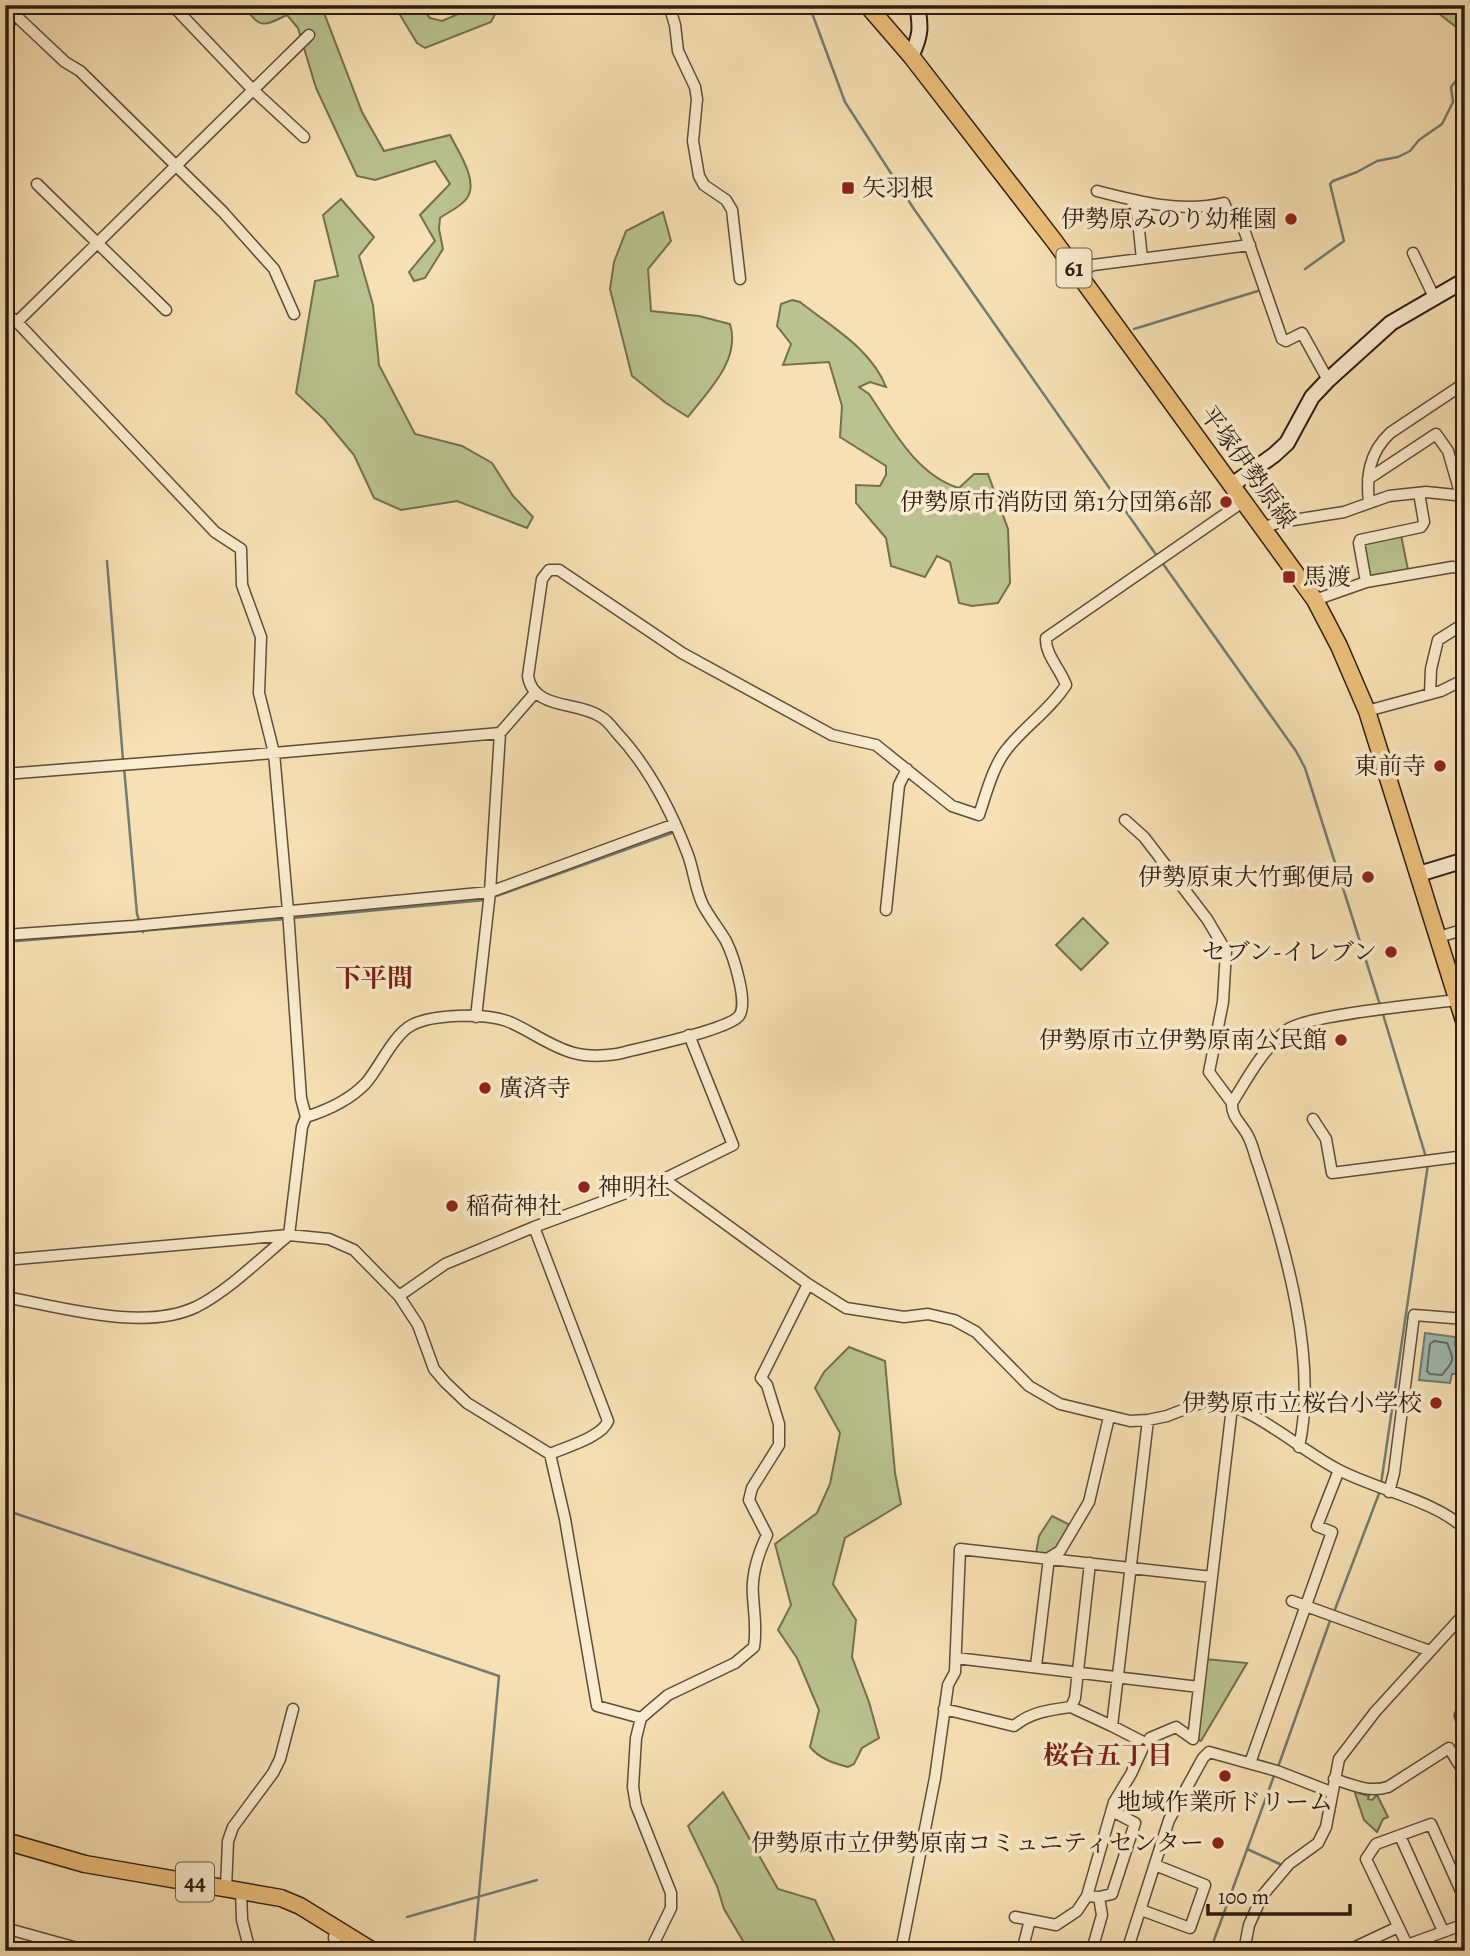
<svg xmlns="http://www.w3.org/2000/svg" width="1470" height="1956" font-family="Alegreya,'Noto Serif JP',serif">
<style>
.green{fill:#bac38f;stroke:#746f50;stroke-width:2}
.water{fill:#9ebcb4;stroke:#717c73;stroke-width:2}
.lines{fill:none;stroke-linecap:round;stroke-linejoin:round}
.shore{stroke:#666c62;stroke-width:2}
.stream{stroke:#717c73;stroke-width:2.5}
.street-casing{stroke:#604c3a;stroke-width:13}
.secondary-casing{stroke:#2e1b11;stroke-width:18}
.primary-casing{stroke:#2e1b11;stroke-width:19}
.street{stroke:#faecce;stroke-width:10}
.secondary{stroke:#faecce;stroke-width:14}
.primary{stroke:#ecc07a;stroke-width:16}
.poi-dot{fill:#8f2418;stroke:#faecce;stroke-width:2.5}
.labels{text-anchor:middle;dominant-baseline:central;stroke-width:7;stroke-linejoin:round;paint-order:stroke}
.shield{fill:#faecce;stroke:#6b5a4a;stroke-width:2}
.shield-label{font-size:23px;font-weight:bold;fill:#2e1b11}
.poi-label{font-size:24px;fill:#2e1b11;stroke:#faecce;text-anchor:end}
.street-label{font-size:24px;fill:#2e1b11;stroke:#faecce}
.neighbourhood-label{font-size:26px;font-weight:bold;fill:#7a1f14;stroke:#faecce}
</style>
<rect width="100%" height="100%" fill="#f7e1b4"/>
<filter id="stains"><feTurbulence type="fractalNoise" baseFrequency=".00286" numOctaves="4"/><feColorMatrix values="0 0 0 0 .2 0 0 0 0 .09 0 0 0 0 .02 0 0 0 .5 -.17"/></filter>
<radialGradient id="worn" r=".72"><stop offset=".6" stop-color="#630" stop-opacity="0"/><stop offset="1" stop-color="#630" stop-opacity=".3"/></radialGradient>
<!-- green -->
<path class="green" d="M244 5H321L362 112 384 151 450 135C458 151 479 181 467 198 461 207 448 212 440 218L439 229 443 249 425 278 414 281 409 272 435 241 420 215 450 184 435 161 375 180 357 176 316 88 298 28 287 15C264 26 259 30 244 5Z
M394 5H419L430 18 442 21 479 5H500L491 22 425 48 417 43Z
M1436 5H1465V34L1438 13Z
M341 199 374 237 359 256 373 305 379 365 415 434 462 446 492 463 513 496 533 517 527 528 457 501 401 510 374 498 354 455 324 419 296 393 315 281 338 276 323 215Z
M663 212 671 241 648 269 651 311 699 316 730 324C741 360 708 391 688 417L666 403 632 376 610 289 614 262 626 231Z
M792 300 800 302C830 326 871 348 886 387L870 382 859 387 869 394C893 429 916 475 959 488L974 474H988L1008 529 1010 583 998 603 972 606 959 603 950 562 937 556 925 577 891 566 886 538 856 503V485L880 486 886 475V466L840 437 842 406 829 362 783 365 791 344 777 326 781 304Z
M1401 535 1408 570 1373 578 1368 575 1362 546 1365 542Z
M1083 918 1108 943 1081 970 1056 945Z
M849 1347 885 1361 895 1473 901 1504 845 1538 833 1584 856 1620 852 1657 869 1702 879 1738 862 1748 854 1764 848 1767C833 1763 820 1759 810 1747L819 1710 797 1658 778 1630 791 1605 775 1544 817 1513 830 1484 840 1433 815 1388 824 1372Z
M1052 1516 1072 1526C1063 1541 1057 1557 1036 1553L1039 1536Z
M1205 1659 1247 1663 1201 1741 1196 1739Z
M723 1792 778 1889 815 1900 839 1951H749L724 1909 717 1886 688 1826Z
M1356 1792 1369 1796 1368 1799 1372 1800 1377 1795 1388 1817 1383 1819 1377 1832 1364 1820 1355 1793Z"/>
<!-- water -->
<path class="water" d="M1425 1333 1456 1337 1455 1345 1461 1346 1458 1374H1452L1450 1383 1419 1380Z"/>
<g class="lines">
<!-- shore -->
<path class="shore" d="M1434 1341 1447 1343C1455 1361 1454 1360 1442 1375L1430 1374 1427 1371 1430 1344Z"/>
<!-- stream -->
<path class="stream" d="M809 5 845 102 914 209 1157 556
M1305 269 1344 241 1330 184 1333 181 1357 172 1377 161 1398 157 1410 151 1419 140 1442 124 1453 102 1451 87 1459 77 1465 76
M1134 329 1261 290
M107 561 123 760
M1161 561 1296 751 1305 768 1380 1005
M124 767 137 914 143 932
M491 898 672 833
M293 918 485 900
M5 942 286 919
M1381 1484 1428 1164 1382 1011
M5 1510 499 1676 474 1948
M1334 1612 1380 1491
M1278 1767 1331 1618
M1247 1849 1282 1865
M407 1917 537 1880
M1210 1951 1275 1773"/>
<!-- street casing -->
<g class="street-casing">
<path id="street" d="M669 5 675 25 678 51 695 87 697 99 693 141 699 176 704 185 726 200 732 210 740 279
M175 8 252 89 304 137
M12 12 65 62 80 71 223 212 274 269 294 314
M37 184 166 310
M1097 191C1139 202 1182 213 1224 203L1230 218H1240L1282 339 1286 341 1302 333 1328 380
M1136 201 1142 259
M1413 253 1435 299
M1078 273 1093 265 1250 245
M5 313 17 322 215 532 241 549 242 585 261 637 259 693 274 753 288 911 301 1098 306 1117
M17 322 309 35
M1368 479 1436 434 1448 451 1461 496
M1369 503C1366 476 1369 453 1390 433L1465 383
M1264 527 1281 522 1344 512 1389 496 1426 492 1465 496
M1366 582 1359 543 1360 540 1421 527 1424 522 1419 493
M1315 600 1366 582 1452 567 1465 568
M1430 694 1431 669 1438 640 1465 623
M1367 711 1441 691 1465 679
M5 774 274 753 500 733 534 694
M1125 820 1144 837 1207 919 1226 951 1223 1002 1209 1072 1232 1103
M886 910 899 785 907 769
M5 935 133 926 490 892 675 824
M1439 937 1465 929
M476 1017 490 892 500 733
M1313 1119 1326 1139 1332 1173 1465 1156
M664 1179 733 1145 689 1035
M534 1227 608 1421C602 1437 566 1447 550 1454
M5 1260 289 1235 302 1127 306 1117C328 1110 350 1100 366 1083 379 1068 394 1034 412 1025 433 1014 485 1013 507 1021 530 1030 550 1047 574 1053 588 1057 603 1056 617 1054 640 1048 724 1031 738 1017 750 1006 733 955 726 941 719 929 710 918 703 905 695 889 694 871 688 855 671 810 649 767 616 732 612 727 607 720 601 717 578 701 533 710 528 676L542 579 549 570H559L682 653 832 735 876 745 952 806 979 815C986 794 993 766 1007 749 1025 726 1050 710 1066 685 1060 668 1045 655 1046 638L1244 501
M399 1296 418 1325 434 1369 445 1382 467 1403 550 1454 565 1519 597 1706 641 1718
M5 1297C61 1307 143 1332 196 1307 228 1291 261 1258 289 1235L329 1239 354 1250 399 1296 445 1264 534 1227 664 1179 808 1284 846 1308 904 1317 928 1314 954 1320 976 1332 1029 1386 1060 1404 1130 1421 1148 1420 1167 1416 1208 1400C1250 1403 1301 1451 1339 1470 1377 1490 1434 1500 1465 1529
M1299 1447C1318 1360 1286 1250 1259 1167 1255 1157 1253 1145 1248 1136 1242 1124 1231 1117 1232 1103 1248 1077 1263 1049 1287 1030 1305 1015 1427 1004 1457 1000
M1389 1492 1394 1473 1414 1315 1465 1319
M1090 1563 1075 1698 1071 1707 1112 1726
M1292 1601 1430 1651
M956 1658 1199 1687 1232 1407
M1036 1666 1049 1558 1060 1551 1089 1502 1109 1417
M944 1709 1014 1726C1031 1712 1049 1710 1071 1707
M1460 1715 1465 1736
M1150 1738 1176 1727 1193 1739 1199 1687
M1250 1763 1332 1532 1317 1526 1339 1470
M1334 1779C1353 1785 1369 1793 1388 1787L1449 1748 1465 1774
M1400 1836 1443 1931
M226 1888 228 1841 233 1827 273 1773 280 1759 293 1709
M241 1890 242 1920 250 1951
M1099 1897 1112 1894 1135 1823 1112 1811
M1141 1910 1190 1928 1205 1885 1155 1865
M1015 1917 1056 1925 1077 1911 1087 1896
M5 1928 88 1951
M335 1929 334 1938 340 1951
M1094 1943 1102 1915 1099 1897 1087 1896 1114 1802 1131 1774 1145 1743 1112 1726 1148 1420
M1407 1945 1465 1924
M202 1951 213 1948 228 1951
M237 1951 250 1949
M650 1951 671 1908V1893L636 1805 633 1787 636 1738 641 1718 668 1695 735 1663 754 1647C757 1629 754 1613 753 1596 751 1575 758 1554 767 1535L749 1500 752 1488 779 1445V1424L767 1385 761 1378 808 1284
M901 1951 935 1778 948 1685 955 1672 960 1549 1212 1577
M1022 1951 1030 1920
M1127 1951 1169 1820 1203 1758 1209 1752 1277 1771 1331 1792
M1244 1951 1249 1925 1262 1896 1289 1864 1318 1843 1326 1827 1339 1759 1375 1712 1465 1613
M1347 1951 1398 1927
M1410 1951 1366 1859 1376 1844 1431 1824 1465 1900"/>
</g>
<!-- secondary casing -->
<g class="secondary-casing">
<path id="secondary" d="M5 25 17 5
M911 56C921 36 921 27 917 5
M1232 485 1274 455 1287 443 1312 397 1328 380 1391 323 1465 280
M1419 874 1465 860"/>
</g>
<!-- primary casing -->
<g class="primary-casing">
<path id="primary" d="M867 5 911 56 1055 242 1315 600 1339 646 1367 711 1465 1024
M5 1841 85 1864 281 1898 300 1906 373 1951"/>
</g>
<!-- street -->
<use href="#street" class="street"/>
<!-- secondary -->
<use href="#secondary" class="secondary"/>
<!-- primary -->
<use href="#primary" class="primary"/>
</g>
<!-- markers -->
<g class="poi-dot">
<rect x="841" y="181" width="14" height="14" rx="3.5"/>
<circle cx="1291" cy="219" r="7"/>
<circle cx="1226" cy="502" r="7"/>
<rect x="1282" y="570" width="14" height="14" rx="3.5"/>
<circle cx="1440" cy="766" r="7"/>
<circle cx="1368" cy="877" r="7"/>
<circle cx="1391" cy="952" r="7"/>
<circle cx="1341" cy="1040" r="7"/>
<circle cx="485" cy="1088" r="7"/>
<circle cx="584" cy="1187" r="7"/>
<circle cx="452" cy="1206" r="7"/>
<circle cx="1436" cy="1403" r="7"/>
<circle cx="1225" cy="1776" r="7"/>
<circle cx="1218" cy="1843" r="7"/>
</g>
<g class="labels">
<!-- shield labels -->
<g class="shield">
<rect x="1056.5" y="248.5" width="35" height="39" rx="5"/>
<rect x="176" y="1862.5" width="38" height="39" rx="5"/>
</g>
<g class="shield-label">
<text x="1074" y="268">61</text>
<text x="195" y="1882">44</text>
</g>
<!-- poi labels -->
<g class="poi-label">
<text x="862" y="188" text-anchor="start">矢羽根</text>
<text x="1277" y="219">伊勢原みのり幼稚園</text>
<text x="1212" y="502">伊勢原市消防団 第1分団第6部</text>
<text x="1303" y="577" text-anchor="start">馬渡</text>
<text x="1426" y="766">東前寺</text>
<text x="1354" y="877">伊勢原東大竹郵便局</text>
<text x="1377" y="952">セブン-イレブン</text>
<text x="1327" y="1040">伊勢原市立伊勢原南公民館</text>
<text x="499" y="1088" text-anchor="start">廣済寺</text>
<text x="598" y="1187" text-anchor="start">神明社</text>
<text x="466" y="1206" text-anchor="start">稲荷神社</text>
<text x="1422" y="1403">伊勢原市立桜台小学校</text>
<text x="1225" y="1802" text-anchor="middle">地域作業所ドリーム</text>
<text x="1204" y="1843">伊勢原市立伊勢原南コミュニティセンター</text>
</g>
<!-- street labels -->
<g class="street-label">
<text transform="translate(1248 467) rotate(54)">平塚伊勢原線</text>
</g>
<!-- neighbourhood labels -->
<g class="neighbourhood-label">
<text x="374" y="978">下平間</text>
<text x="1108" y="1755">桜台五丁目</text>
</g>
</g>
<!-- margin -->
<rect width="1470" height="1956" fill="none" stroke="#f7e1b4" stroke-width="28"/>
<rect x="7" y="7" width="1456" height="1942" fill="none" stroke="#2e1b11" stroke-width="3.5"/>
<rect x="14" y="14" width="1442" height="1928" fill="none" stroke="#2e1b11" stroke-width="2"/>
<!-- scale -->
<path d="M1208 1904v10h142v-10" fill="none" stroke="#2e1b11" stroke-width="3.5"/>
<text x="1218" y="1904" font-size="21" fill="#2e1b11" stroke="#faecce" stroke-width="5" paint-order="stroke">100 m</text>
<rect width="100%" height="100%" filter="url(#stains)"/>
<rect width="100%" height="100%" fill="url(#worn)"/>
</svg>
